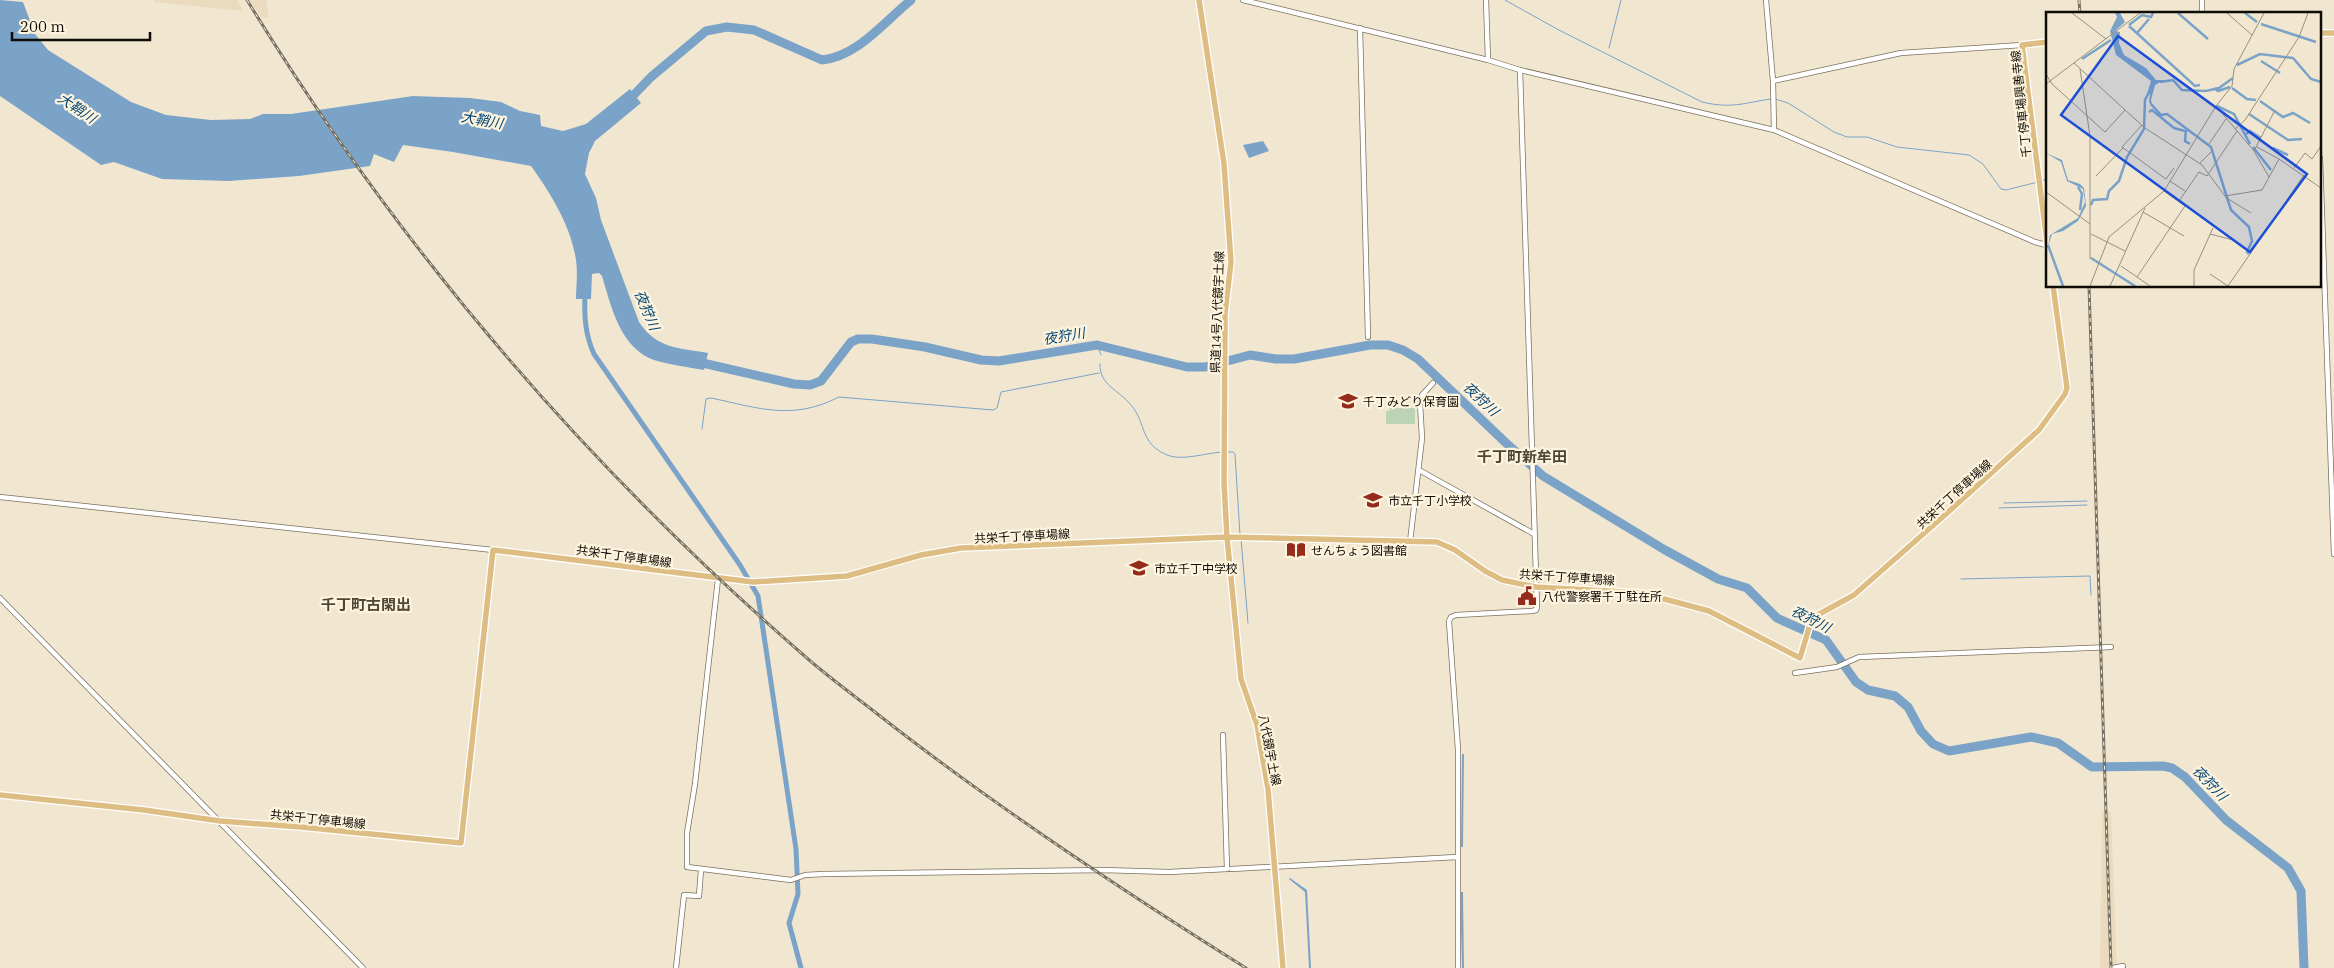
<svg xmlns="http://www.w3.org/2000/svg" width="2334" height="968" font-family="'IBM Plex Serif','Noto Sans JP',serif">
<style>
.built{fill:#eadbbf}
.green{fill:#bdd4b4}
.water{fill:#7ba3c8}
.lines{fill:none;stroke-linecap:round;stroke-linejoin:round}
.stream{stroke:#7ba3c8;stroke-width:1}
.canal{stroke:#7ba3c8;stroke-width:5}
.river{stroke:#7ba3c8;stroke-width:9}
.minor-casing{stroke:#7a715d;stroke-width:6}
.major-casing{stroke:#fff;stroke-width:8}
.minor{stroke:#fff;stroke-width:4.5}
.major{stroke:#debd82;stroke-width:5.5}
.rail-casing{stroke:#787163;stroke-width:3}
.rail{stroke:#fef4de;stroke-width:1;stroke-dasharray:4;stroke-linecap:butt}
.labels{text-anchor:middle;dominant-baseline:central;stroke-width:4.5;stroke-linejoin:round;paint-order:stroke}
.street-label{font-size:12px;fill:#0f0b05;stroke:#fef4de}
.poi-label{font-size:12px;fill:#0f0b05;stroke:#fef4de;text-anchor:start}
.water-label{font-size:14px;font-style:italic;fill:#044877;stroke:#fef4de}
.quarter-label{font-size:15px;font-weight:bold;fill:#4e4634;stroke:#fef4de}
.inset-river{fill:none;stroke:#7ba3c8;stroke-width:2.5}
.inset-road{fill:none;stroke:#978f7f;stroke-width:1}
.view{fill:#1d4ed8;fill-opacity:0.15;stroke:#1d4ed8;stroke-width:2.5}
.inset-edge{fill:none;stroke:#0f0b05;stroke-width:2.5}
</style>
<rect width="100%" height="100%" fill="#f1e7d1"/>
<!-- built -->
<path class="built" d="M154 0H237L243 11 154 2Z
M250 0H266L269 18 261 17Z
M2102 812H2111L2117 968H2100Z"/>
<!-- green -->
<path class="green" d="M1390 408H1415V424H1386V411H1389Z"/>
<!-- water -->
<path class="water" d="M0 0 23 2 35 34 48 50 131 102 166 115 211 120 250 119 263 114H291L413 96 470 98 501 102 520 111 540 115 541 126 563 131 586 124 630 89 641 103 595 141 589 153 585 174 596 198 601 220 639 322C657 349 679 348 708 353L704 370C688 367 670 365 654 360 620 348 611 306 602 276L599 273 592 274 591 299H576C576 287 578 273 576 260 571 226 551 194 531 166L453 152 403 145 394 162 374 154 370 166 299 176 229 181 162 179 114 162 101 165 0 96Z
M1263 141 1269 151 1249 158 1243 145Z
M1462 754H1464L1463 847H1461Z
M1290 878 1307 890 1311 968H1309L1305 892 1289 879Z
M1460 892H1463L1464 968H1462Z"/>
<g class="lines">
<!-- stream -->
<path class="stream" d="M1505 0 1557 29 1702 102C1732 109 1743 103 1771 99
M1609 48 1621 0
M1775 99 1788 103 1834 132 1847 137H1867L1897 147 1969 155 1983 164 2001 189 2006 190 2038 182
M2041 181 2048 179
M1097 345 1101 355
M1100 364C1099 385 1119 390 1131 405 1146 422 1140 443 1165 454 1180 462 1205 453 1222 452
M702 429 706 399 711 398C759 408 792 421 839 397L993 410 997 408 1001 392 1099 373
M1226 452H1233L1235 454 1240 535
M2004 503 2087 501
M1999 508 2087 505
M1241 539 1248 623
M1961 579 2090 576 2091 595"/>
<!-- canal -->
<path class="canal" d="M585 294C584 316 585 334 594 354L740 565 758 596 796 849 798 894 789 923 801 968"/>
<!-- river -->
<path class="river" d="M626 103 651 77 706 31 727 27 754 30 822 60C858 56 884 22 911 0
M694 361 794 384 810 385 821 381 851 342 858 339H872L925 347 981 360 999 361 1097 345 1187 367H1205L1250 355 1276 359H1294L1370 345H1388L1403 350 1418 359 1505 442 1543 476 1665 550 1718 579 1747 588 1777 618 1826 640 1856 682 1868 690 1895 696 1908 707 1921 731 1933 744 1949 751 1955 750 2031 737 2058 743 2092 767 2163 766 2172 768 2185 777 2226 820 2288 868 2301 891 2304 968"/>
<!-- minor casing -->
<g class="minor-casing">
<path id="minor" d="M1243 0 1488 60 1520 70 1774 130 2035 242 2046 245
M1486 0 1488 60
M1766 0 1773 81 1774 130
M2202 14V0
M1360 28 1368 337
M1773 81 1901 53 2022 45
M2320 158 2334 554
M1419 470 1534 534
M0 497 493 550
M1410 542 1422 438 1420 403 1422 395 1433 383
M718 579 695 784 687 833V867L791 880 805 875 824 874 1103 870 1169 872 1227 869 1223 735
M0 598 363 968
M1795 673 1837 667 1859 657 2111 647
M1231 869 1457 857
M676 968 684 895 699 896 701 870
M1458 968V750L1449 621 1451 617 1456 615 1532 611 1536 610 1537 607 1520 70
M2113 968 2123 966"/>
</g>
<!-- major casing -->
<g class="major-casing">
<path id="major" d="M1199 0 1224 164 1231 262 1225 313 1224 483 1227 537 1241 679 1257 725 1268 789 1283 968
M2320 33H2334
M2048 42 2022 45 2048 250
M0 795 144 810 220 821 301 827 461 843 493 550 753 582 847 576 921 555 961 548 1227 537 1437 542 1455 550 1485 571 1502 580 1536 587 1642 593 1709 611 1800 658 1812 618 1854 595 1946 514 2039 430 2065 394 2067 388 2053 286"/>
</g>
<!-- minor -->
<use href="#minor" class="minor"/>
<!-- major -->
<use href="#major" class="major"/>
<!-- rail casing -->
<g class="rail-casing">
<path id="rail" d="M247 0C398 247 589 469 808 659 831 679 856 697 880 716 996 807 1120 889 1246 968
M2079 0 2080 14
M2089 286 2111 968"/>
</g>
<!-- rail -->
<use href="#rail" class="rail"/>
</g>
<!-- icons -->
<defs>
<g id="school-bare" transform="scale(1.5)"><path d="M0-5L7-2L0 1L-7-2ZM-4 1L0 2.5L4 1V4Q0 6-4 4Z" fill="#952b1b" stroke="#fef4de" stroke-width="2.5" paint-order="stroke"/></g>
<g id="library-bare" transform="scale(1.5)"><path d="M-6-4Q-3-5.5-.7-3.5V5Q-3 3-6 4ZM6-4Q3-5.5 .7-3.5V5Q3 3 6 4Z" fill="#952b1b" stroke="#fef4de" stroke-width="2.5" paint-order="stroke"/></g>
<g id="civic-bare" transform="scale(1.5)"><path d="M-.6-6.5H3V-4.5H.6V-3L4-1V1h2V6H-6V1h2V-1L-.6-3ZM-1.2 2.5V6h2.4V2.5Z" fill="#952b1b" stroke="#fef4de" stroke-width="2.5" paint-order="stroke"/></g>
</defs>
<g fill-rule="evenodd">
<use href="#school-bare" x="1348" y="401"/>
<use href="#school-bare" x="1373" y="500"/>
<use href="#library-bare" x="1296" y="550"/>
<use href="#school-bare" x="1139" y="568"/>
<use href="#civic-bare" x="1527" y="596"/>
</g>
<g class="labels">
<!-- street labels -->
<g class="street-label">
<text transform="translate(2021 104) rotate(-96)">千丁停車場興善寺線</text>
<text transform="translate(1217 312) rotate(-88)">県道14号八代鏡宇土線</text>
<text transform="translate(1954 494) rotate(-42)">共栄千丁停車場線</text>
<text transform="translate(1022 536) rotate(-3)">共栄千丁停車場線</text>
<text transform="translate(624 556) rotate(8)">共栄千丁停車場線</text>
<text transform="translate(1567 577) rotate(4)">共栄千丁停車場線</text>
<text transform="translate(1270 750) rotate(79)">八代鏡宇土線</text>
<text transform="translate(318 819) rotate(6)">共栄千丁停車場線</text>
</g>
<!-- poi labels -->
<g class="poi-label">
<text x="1363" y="401">千丁みどり保育園</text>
<text x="1388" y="500">市立千丁小学校</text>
<text x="1311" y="550">せんちょう図書館</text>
<text x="1154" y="568">市立千丁中学校</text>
<text x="1542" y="596">八代警察署千丁駐在所</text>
</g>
<!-- water labels -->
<g class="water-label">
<text transform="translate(77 108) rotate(34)">大鞘川</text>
<text transform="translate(482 120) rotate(10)">大鞘川</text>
<text transform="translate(647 310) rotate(67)">夜狩川</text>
<text transform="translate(1064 336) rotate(-9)">夜狩川</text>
<text transform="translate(1481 399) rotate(43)">夜狩川</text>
<text transform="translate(1811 619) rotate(27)">夜狩川</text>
<text transform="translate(2210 783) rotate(46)">夜狩川</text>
</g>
<!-- quarter labels -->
<g class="quarter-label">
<text x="1522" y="456">千丁町新牟田</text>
<text x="366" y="604">千丁町古閑出</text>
</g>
</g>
<!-- overview -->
<g transform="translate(2046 12)">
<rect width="275" height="275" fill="#f1e7d1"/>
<path d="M69 1H74L79 10 69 19 74 20 73 31 78 43 100 56 110 68H118L109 73 105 88 107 96 103 90 104 82H101L105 69 70 43 64 19 71 5ZM0 141 16 148 22 168 34 172 38 176 40 194 32 209 17 219 6 222 2 235 4 223 32 206 39 190 37 177 21 169 15 150Z" fill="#7ba3c8"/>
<path class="inset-river" d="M132 1 162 27M199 1 211 10M215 12 270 30M83 13 96 3 105 5 107 1M83 14 149 74 154 73M91 21 103 7M36 47 65 28M215 49 234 61M191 53 214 42 247 46 265 67 275 70M114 70 127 68 136 78 160 79 173 76 187 66M168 76 172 79 184 75M186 76 201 87 210 88M214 89 237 105 247 101 264 111M105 92 115 103 121 102 165 135 185 198 203 215 206 229 201 240 203 242M171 94 188 102 204 132M103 100 106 98 128 116 139 119M203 102 242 128 256 127M140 118 139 129 144 132M200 122 204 119 215 126M207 135 225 158M227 136 242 143M32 175 36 182 34 198M45 193 47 188 61 187 63 179 73 169 81 145 98 117 99 88 103 80M2 233 17 274M45 246 89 274"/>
<path class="inset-road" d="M26 1 60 27M181 1 206 23M28 51 79 98M34 57 44 124V247M0 62 6 72 59 120 79 98 99 116 156 153 179 184 216 178 233 147 275 176M0 72 94 1M170 94 208 139 223 165M96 113 76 135 120 167 128 156M189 117 199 108 253 25 262 1M163 132 180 107M211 135 233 147M208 139 229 98M154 151 165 140M248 156 259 141 266 147 275 134M50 164 77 136M124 169 139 179M0 180 44 212M179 185 205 201M133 189 153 160 161 164 191 119M97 200 138 224M45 222 79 239M164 222 187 228M215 226 258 163M75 254 104 274M164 262 182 274M91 265 139 194 118 179M44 274 63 225 118 179 170 94 186 74 188 57 218 1M64 274 99 196M148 274V258L167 216M182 274 215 226"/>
<path class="view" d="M72 24 261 162 204 240 15 103Z"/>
<rect width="275" height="275" class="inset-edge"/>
</g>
<!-- scale -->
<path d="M12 32v8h138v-8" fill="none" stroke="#0f0b05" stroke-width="2.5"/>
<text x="20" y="32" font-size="15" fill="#0f0b05" stroke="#fef4de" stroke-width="4" paint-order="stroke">200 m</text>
</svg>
